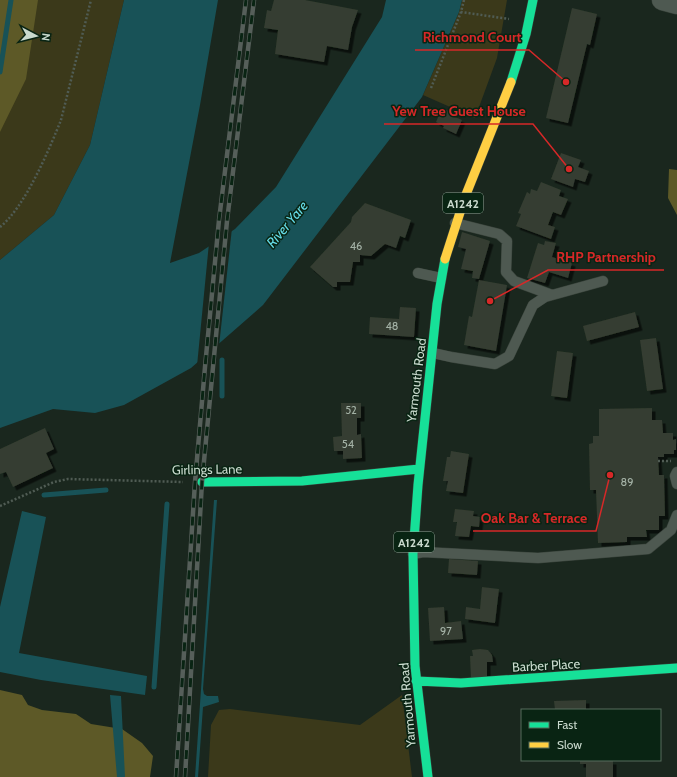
<svg xmlns="http://www.w3.org/2000/svg" width="677" height="777" font-family="Cabin,sans-serif">
<style>
.green{fill:#3b391a}
.forest{fill:#5d5927}
.water{fill:#185257}
.pier{fill:#1a271e}
.lines{fill:none;stroke-linecap:round;stroke-linejoin:round}
.stream{stroke:#185257;stroke-width:5}
.building{fill:#343d30;filter:url(#shadow)}
.lane-casing{stroke:#39433b;stroke-width:11}
.street-casing{stroke:#39433b;stroke-width:21}
.fast-casing{stroke:#39433b;stroke-width:10}
.slow-casing{stroke:#39433b;stroke-width:10}
.path{stroke:#505c54;stroke-width:2.5;stroke-dasharray:2 2;stroke-linecap:butt}
.lane{stroke:#4e5951;stroke-width:10}
.street{stroke:#4e5951;stroke-width:20}
.fast{stroke:#16e098;stroke-width:9}
.slow{stroke:#ffcf43;stroke-width:9}
.rail-casing{stroke:#565f5a;stroke-width:4.5}
.rail{stroke:#092413;stroke-width:3;stroke-dasharray:9;stroke-linecap:butt}
.labels{text-anchor:middle;dominant-baseline:central;stroke-width:3;stroke-linejoin:round;paint-order:stroke}
.number-label{font-size:11px;fill:#a4b2a6}
.shield{fill:#092413;stroke:#8fa395;stroke-width:1}
.shield-label{font-size:12px;font-weight:bold;fill:#c9d9cd}
.street-label{font-size:13px;fill:#c9d9cd;stroke:#092413}
.water-label{font-size:14px;font-style:italic;fill:#65dce8;stroke:#092413}
.leader{fill:none;stroke:#d62828;stroke-width:1.5}
.callout-dot{fill:#d62828;stroke:#092413;stroke-width:1.5}
.callout-label{font-size:14px;text-anchor:middle;font-weight:bold;fill:#d62828;stroke:#092413;stroke-width:3;stroke-linejoin:round;paint-order:stroke}
</style>
<defs>
<filter id="shadow"><feDropShadow dx="3.5" dy="3.5" stdDeviation="0" flood-color="#0009"/></filter>
</defs>
<rect width="100%" height="100%" fill="#1a271e"/>
<!-- green -->
<path class="green" d="M0 0H124L90 145 54 215 0 260Z
M462 0H507L497 58 475 118 423 95 459 12Z
M402 695 412 777H208L211 725 219 710 230 709 360 725Z"/>
<!-- forest -->
<path class="forest" d="M0 0H38L26 79 0 132Z
M669 169 677 170V215L668 198Z
M0 690 22 695 28 705 42 710 76 714 91 724 122 729 142 743 153 756 150 777H0Z"/>
<!-- water -->
<path class="water" d="M124 0H218L200 105 170 263 199 253 235 229 276 187 382 17 386 0H462L459 12 422 97 263 305 191 368 124 405 95 413 53 409 0 428V260L54 215 90 145Z
M214 500H217L203 689 204 694 207 696H218L219 702 203 707 198 777H195Z
M22 511 46 517 19 653 147 676 145 695 41 680 0 672V607Z
M110 695 121 696 125 777H117Z"/>
<!-- pier -->
<path class="pier" d="M232 228 219 346 197 366 209 243Z"/>
<g class="lines">
<!-- stream -->
<path class="stream" d="M0 72 11 0
M222 396V360
M44 495 106 490
M154 687 167 504"/>
</g>
<!-- building -->
<path class="building" d="M274 0H305L358 10 352 27 348 50 327 46 324 62 275 54 278 30 264 28 267 10 271 11Z
M572 8 597 14 590 45 587 44 568 123 546 118Z
M442 108 454 113 453 116 462 120 456 134 443 128 444 126 436 122Z
M561 153 581 160 578 167 589 171 585 182 575 179 573 187 551 179Z
M541 182 561 190 559 196 568 199 561 215 553 212 548 225 555 227 551 239 516 226 521 214 518 213 527 192 530 194 531 189 537 191Z
M365 203 411 220 405 238 400 236 396 248 385 244 371 256 360 255V262H353L350 282H337V287H333L310 267 351 222 352 217Z
M462 232 490 241 479 279 472 278 473 271 461 269 466 249 458 247Z
M545 241 556 243 552 257 572 263 568 278 549 272 545 283 527 278 538 243 544 245Z
M479 280 507 285 496 351 464 345 469 316 472 317Z
M400 307 416 308 414 337 369 334 370 317 399 319Z
M635 312 639 327 587 341 583 326Z
M656 338 663 389 647 391 640 340Z
M557 351 573 353 567 398 551 396Z
M341 403H361V418H357V435L361 434 362 458 343 459V451H334L333 437 342 436Z
M652 408V420H662L663 433H673V440L676 439V450H674V454H664V457H658L659 475H664L665 516H659V530H646L647 537H627V542L598 543 596 490H590L589 444 593 443V436H599V409Z
M45 428 54 449 46 453 53 468 13 487 6 472 0 474V449Z
M451 451 469 454 463 493 446 491 448 481H443L447 457H450Z
M455 509 474 511 473 516 480 517 479 527 471 526 469 537 455 536 457 522H453Z
M449 559 478 561 477 575 448 573Z
M482 587 499 589 495 623 465 619 466 607 480 609Z
M444 607 445 623 461 621 463 639 430 641 428 608Z
M480 649 488 650 492 655 493 662H487V679H471L470 656H473L472 650Z
M586 700V710H555L554 701Z
M580 760 613 761V777H586V764H580Z"/>
<g class="lines">
<!-- lane casing -->
<g class="lane-casing">
<path id="lane" d="M455 223 499 234 507 241 506 272 514 281 552 295
M418 273 441 278
M433 353 451 357 495 364 509 356 533 305 545 297 603 281
M677 472 675 476 677 484
M413 554 423 552 538 558 648 549 671 530 677 515"/>
</g>
<!-- street casing -->
<g class="street-casing">
<path id="street" d="M662 0 677 4"/>
</g>
<!-- fast casing -->
<g class="fast-casing">
<path id="fast" d="M511 82 526 34 533 0
M202 482 302 481 419 469
M416 681 461 683 677 668
M428 777 415 666 413 554 418 485 437 304 445 259"/>
</g>
<!-- slow casing -->
<g class="slow-casing">
<path id="slow" d="M445 259 465 197 511 82"/>
</g>
<!-- path -->
<path class="path" d="M464 0 461 12 509 19
M431 88 461 12
M0 227C25 207 49 150 61 120L91 0
M658 461H671
M0 506 54 482 68 479 183 482"/>
<!-- lane -->
<use href="#lane" class="lane"/>
<!-- street -->
<use href="#street" class="street"/>
<!-- fast -->
<use href="#fast" class="fast"/>
<!-- slow -->
<use href="#slow" class="slow"/>
<!-- rail casing -->
<g class="rail-casing">
<path id="rail" d="M176 777 195 482 205 367 219 220 246 0
M185 777 202 482 227 221 254 0"/>
</g>
<!-- rail -->
<use href="#rail" class="rail"/>
</g>
<g class="labels">
<!-- number labels -->
<g class="number-label">
<text x="356" y="246">46</text>
<text x="392" y="326">48</text>
<text x="351" y="410">52</text>
<text x="348" y="444">54</text>
<text x="627" y="482">89</text>
<text x="446" y="631">97</text>
</g>
<!-- shield labels -->
<g class="shield">
<rect x="443" y="193" width="40" height="20" rx="3"/>
<rect x="394" y="532" width="40" height="20" rx="3"/>
</g>
<g class="shield-label">
<text x="463" y="203">A1242</text>
<text x="414" y="542">A1242</text>
</g>
<!-- street labels -->
<g class="street-label">
<text transform="translate(416 380) rotate(-83)">Yarmouth Road</text>
<text transform="translate(207 469) rotate(-1)">Girlings Lane</text>
<text transform="translate(546 665) rotate(-3)">Barber Place</text>
<text transform="translate(407 705) rotate(-95)">Yarmouth Road</text>
</g>
<!-- water labels -->
<g class="water-label">
<text transform="translate(287 224) rotate(-50)">River Yare</text>
</g>
</g>
<!-- callouts -->
<path class="leader" d="M566 82L529 50H415M569 169L533 124H384M490 301L548 270H664M610 475L596 531H473"/>
<g class="callout-dot">
<circle cx="566" cy="82" r="4"/>
<circle cx="569" cy="169" r="4"/>
<circle cx="490" cy="301" r="4"/>
<circle cx="610" cy="475" r="4"/>
</g>
<g class="callout-label">
<text x="472" y="42">Richmond Court</text>
<text x="459" y="116">Yew Tree Guest House</text>
<text x="606" y="262">RHP Partnership</text>
<text x="534" y="523">Oak Bar &amp; Terrace</text>
</g>
<!-- legend -->
<rect x="521" y="709" width="140" height="52" fill="#092413" stroke="#566c5d"/>
<rect x="529" y="722" width="20" height="6" fill="#16e098" stroke="#566c5d"/>
<text x="557" y="729" font-size="12" fill="#c9d9cd">Fast</text>
<rect x="529" y="742" width="20" height="6" fill="#ffcf43" stroke="#566c5d"/>
<text x="557" y="749" font-size="12" fill="#c9d9cd">Slow</text>
<!-- north arrow -->
<g transform="translate(36 36) rotate(97)" stroke="#092413" stroke-width="3" paint-order="stroke">
<path d="M0-3L7 15L0 10L-7 15Z" fill="#c9d9cd"/>
<text y="-6" font-size="11" font-weight="bold" text-anchor="middle" fill="#c9d9cd">N</text>
</g>
</svg>
